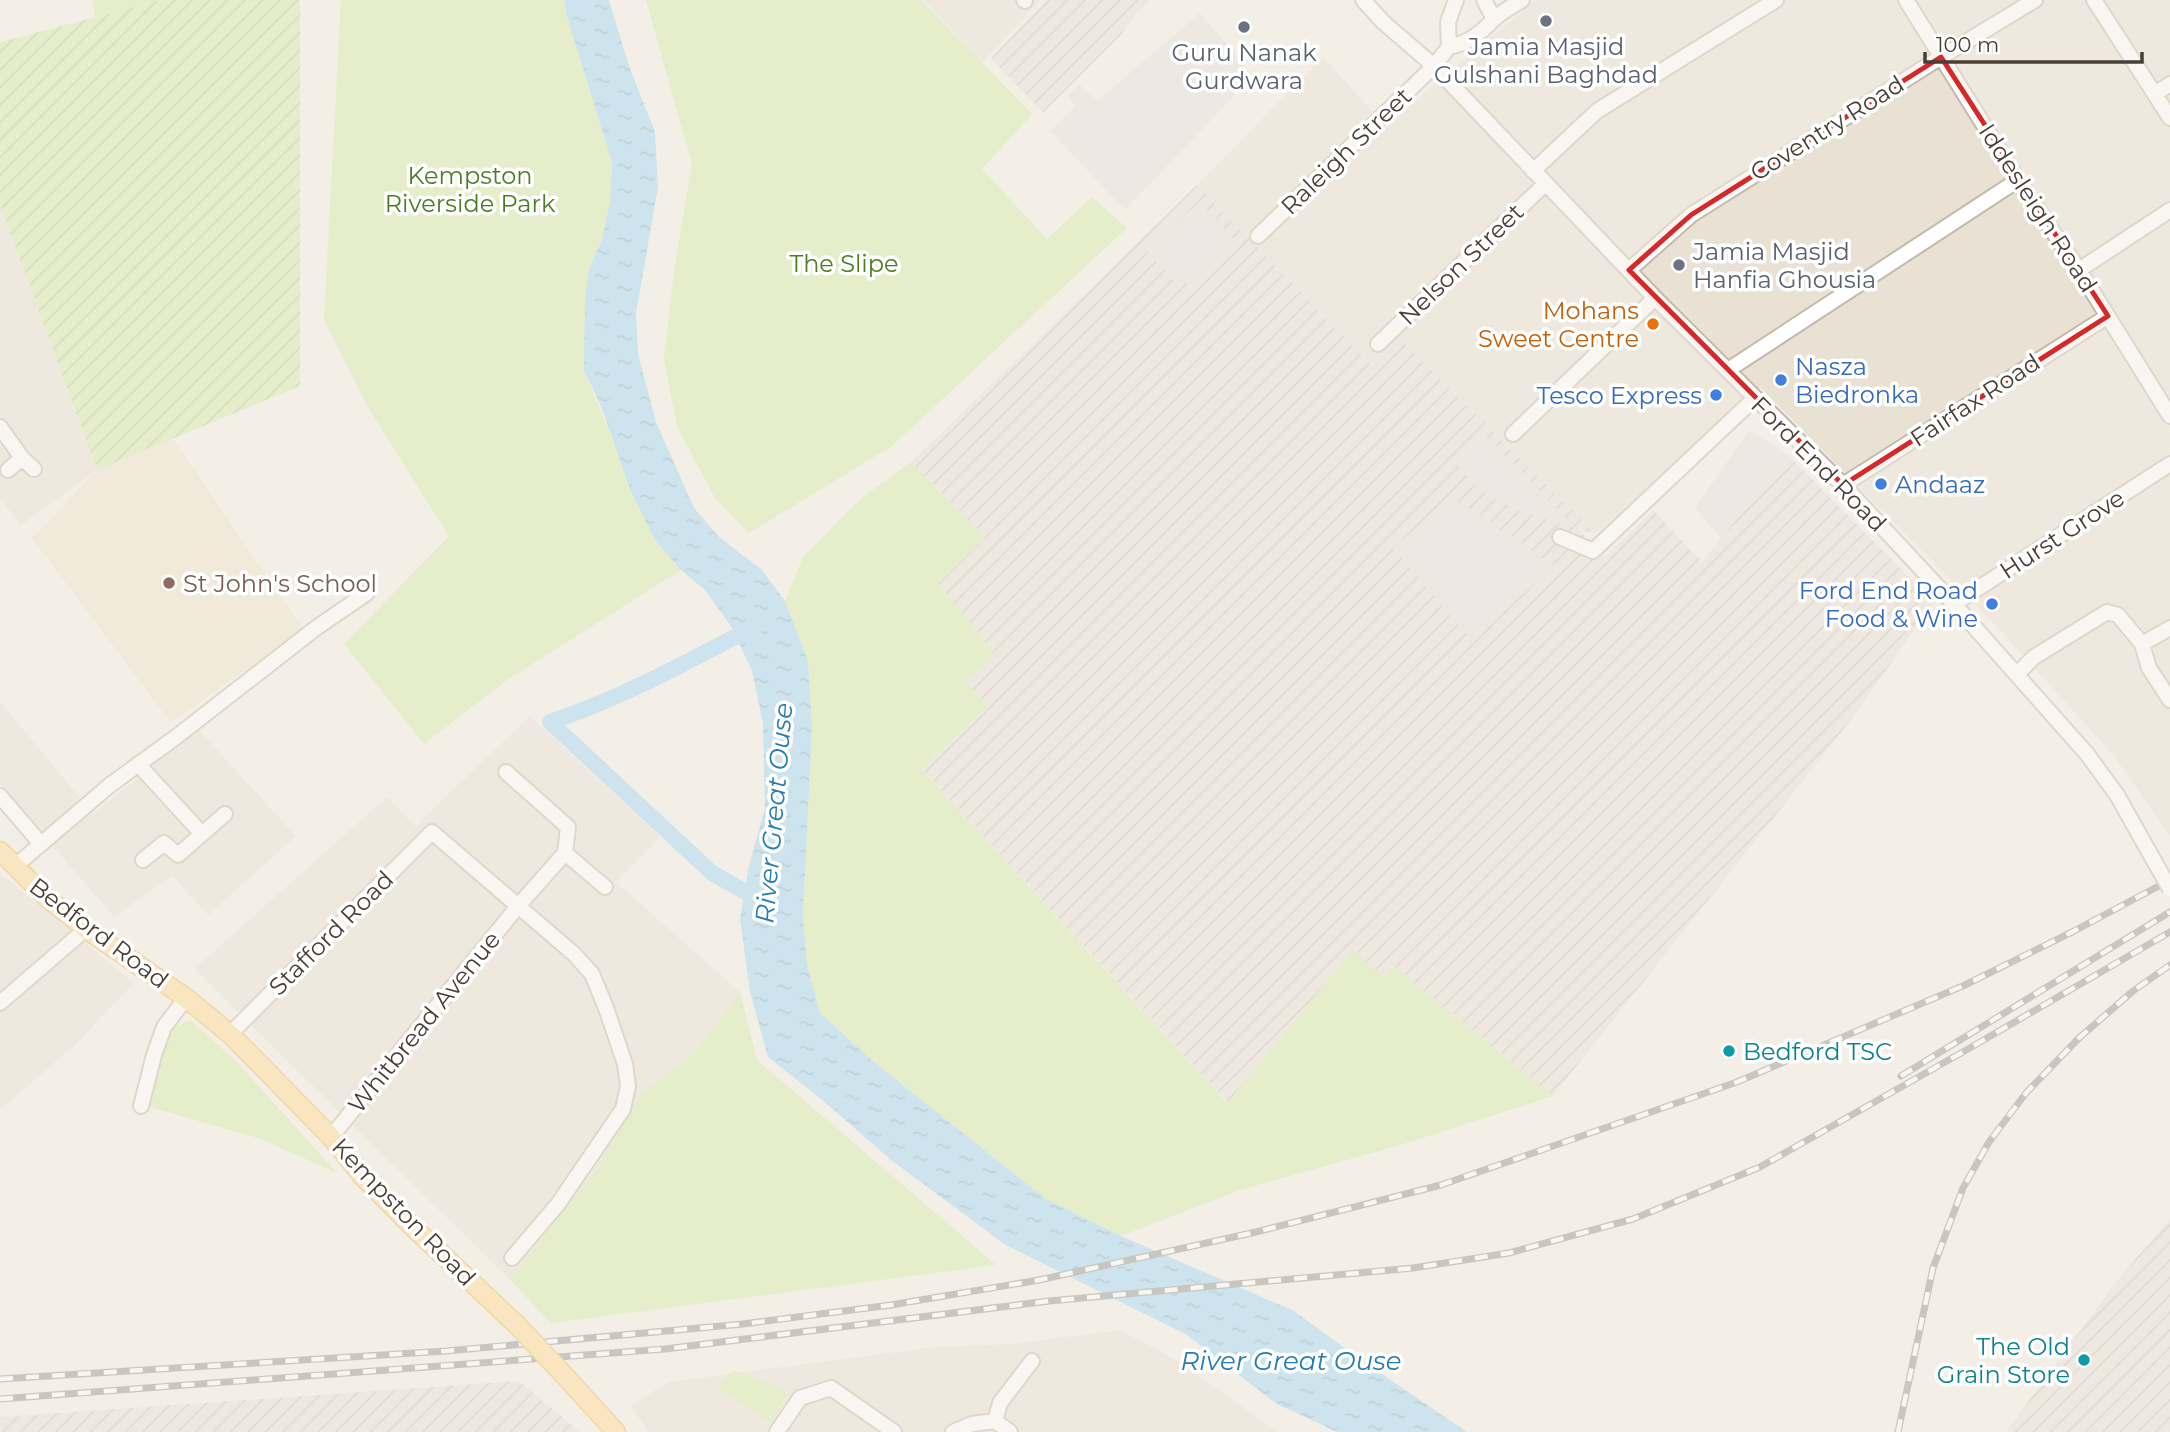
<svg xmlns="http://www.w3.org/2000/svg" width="2170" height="1432" font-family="Montserrat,sans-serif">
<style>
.residential{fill:#e9e1d4}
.industrial{fill:url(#industrial-furrows)}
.education{fill:#eee4cf}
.green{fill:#d2ebac}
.garden{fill:url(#garden-furrows)}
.parking{fill:#e5e2de}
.water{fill:url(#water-ripples)}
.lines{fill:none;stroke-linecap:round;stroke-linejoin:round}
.canal{stroke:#9ed6f5;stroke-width:16}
.minor-casing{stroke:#c3baab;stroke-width:18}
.major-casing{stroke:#ecba5c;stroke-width:21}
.minor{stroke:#fff;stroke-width:14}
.major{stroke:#ffdb94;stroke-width:18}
.rail-casing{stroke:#969696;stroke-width:7}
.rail{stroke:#fff;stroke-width:4.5;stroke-dasharray:13;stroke-linecap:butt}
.minor-bridge-casing{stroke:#c3baab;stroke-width:18;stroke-linecap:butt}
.major-bridge-casing{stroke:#ecba5c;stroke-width:21;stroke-linecap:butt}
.minor-bridge{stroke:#fff;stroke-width:14}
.major-bridge{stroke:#ffdb94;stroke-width:18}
.marked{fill:none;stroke:#d62828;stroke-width:5;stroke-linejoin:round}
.worship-dot{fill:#6b7280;stroke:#fff;stroke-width:2.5}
.food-dot{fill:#e8710a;stroke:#fff;stroke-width:2.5}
.shop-dot{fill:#3f7fe0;stroke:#fff;stroke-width:2.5}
.education-dot{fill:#8d6e63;stroke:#fff;stroke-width:2.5}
.culture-dot{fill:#0f9aa8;stroke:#fff;stroke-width:2.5}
.labels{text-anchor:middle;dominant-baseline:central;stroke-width:7;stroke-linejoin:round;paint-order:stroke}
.worship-label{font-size:24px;fill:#5b616d;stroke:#fff}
.street-label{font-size:24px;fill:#473f35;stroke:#fff}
.park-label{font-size:24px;fill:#4a7e24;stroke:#fff}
.food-label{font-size:24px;fill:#c56008;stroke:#fff;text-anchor:end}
.shop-label{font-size:24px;fill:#366cbe;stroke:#fff;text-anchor:start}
.education-label{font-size:24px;fill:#785e54;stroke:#fff;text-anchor:start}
.culture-label{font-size:24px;fill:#0d838f;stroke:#fff;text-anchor:start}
.water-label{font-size:26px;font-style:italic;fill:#257db2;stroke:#fff}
</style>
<defs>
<pattern id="industrial-furrows" width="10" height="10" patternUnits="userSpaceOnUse" patternTransform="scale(1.75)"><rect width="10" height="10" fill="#e6e1db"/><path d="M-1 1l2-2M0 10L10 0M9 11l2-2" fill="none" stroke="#c7c2bd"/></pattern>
<pattern id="garden-furrows" width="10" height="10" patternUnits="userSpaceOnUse" patternTransform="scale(1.75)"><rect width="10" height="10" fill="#d2ebac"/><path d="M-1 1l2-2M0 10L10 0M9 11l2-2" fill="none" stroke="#b6cb95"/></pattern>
<pattern id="water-ripples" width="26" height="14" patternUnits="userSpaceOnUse" patternTransform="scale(1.75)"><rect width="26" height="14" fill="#9ed6f5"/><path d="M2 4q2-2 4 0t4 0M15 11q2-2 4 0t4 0" fill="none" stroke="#83afc7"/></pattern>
</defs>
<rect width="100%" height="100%" fill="#f4efe6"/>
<!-- residential -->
<path class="residential" d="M924 0H1041L982 63Z
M1536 0H2170V836L2114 756 1998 628 1761 388 1596 534 1401 340 1371 365 1197 185 1323 57 1387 127 1434 84Z
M0 205 97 470 21 525 2 501 0 502Z
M0 701 93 814 198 729 296 836 208 915 172 876 114 917 0 785Z
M530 716 661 837 616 882 740 992 692 1056 641 1093 598 1167 510 1280 194 969 387 797 415 826Z
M0 873 134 983 77 1043 0 1110Z
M1120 1330 1175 1359 1278 1432H649L630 1406 668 1382 934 1347 1010 1344Z"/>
<!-- industrial -->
<path class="industrial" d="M1046 0H1151L1135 15 1121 35 1043 113 991 58Z
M1197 185 1371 365 1400 339 1596 534 1578 529 1605 557 1653 510 1702 562 1788 455 1910 578 1935 600 1854 716 1553 1096 1393 966 1383 977 1353 950 1228 1103 921 769 988 708 965 682 937 584 985 538 911 462Z
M2170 1219V1432H2006L2115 1283Z
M519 1381 580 1432H0V1417Z"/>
<!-- education -->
<path class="education" d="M173 439 303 629 171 723 32 538 97 470Z"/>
<!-- green -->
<path class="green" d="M92 0H160L95 17Z
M341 0H564L567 17 612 162 610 201 602 240 589 269 584 371 655 540 681 570 510 678 424 744 344 644 449 536 369 409 324 320Z
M646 0H921L1032 114 982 169 1047 239 1092 197 1127 228 892 446 749 533 715 498 677 426 664 359 674 271 692 164Z
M911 462 985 538 938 584 996 655 965 682 988 707 921 769 1227 1103 1353 950 1383 977 1393 966 1553 1096 1397 1146 1240 1190 1121 1236 1046 1199 874 1062 820 1013 807 964 803 917 812 726 808 661 785 601 803 557 860 499Z
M740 992 757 1060 996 1265 551 1323 510 1280 598 1167 641 1093 692 1056Z
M190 1020 236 1061 337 1173 258 1138 147 1106 160 1055 171 1029Z
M733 1371 790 1391 770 1422 717 1387Z"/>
<!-- garden -->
<path class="garden" d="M160 0H300V386L97 470 0 205V42Z"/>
<!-- parking -->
<path class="parking" d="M1200 13 1246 66 1229 85 1235 95 1125 210 1050 131 1075 106 1068 95 1079 84 1097 101Z
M1199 202 1239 244 1190 283 1177 284 1146 250Z
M1749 430 1788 455 1721 538 1695 508Z
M1482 433 1576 528 1520 511 1480 491 1454 460Z
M1452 497 1554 566 1472 640 1393 548Z"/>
<!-- water -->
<path class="water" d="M564 0H609L629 66 655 132 658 187 636 313 638 354 656 422 694 508 719 537 762 570 785 601 808 661 812 726 803 917 807 964 820 1013 874 1062 1046 1199 1121 1236 1294 1311 1357 1357 1467 1432H1337L1277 1404 1187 1335 1004 1244 891 1160 820 1098 768 1057 750 992 740 919 749 865 765 808 763 724 752 671 732 628 706 591 681 570 655 540 630 489 601 406 584 371 585 300 589 269 602 240 610 201 612 162 567 17Z"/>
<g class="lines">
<!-- canal -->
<path class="canal" d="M754 627C687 662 622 698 550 722L712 873 763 902"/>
<!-- minor casing -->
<g class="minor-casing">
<path id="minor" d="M1024 0 1025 1
M1484 0 1494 19
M1906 0 2018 180 2079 270 2170 416
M2094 0 2170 118
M1449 47 1434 66 1655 298 1843 485 1954 604 2087 754 2117 795
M1449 47C1468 43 1480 34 1493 20 1501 12 1513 6 1522 0
M1449 47 1448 22 1456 0
M2155 94 2170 84
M1533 171 1597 111 1776 0
M1258 236 1434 66 1383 22 1363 0
M1629 270 1691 215 1941 57 2035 0
M2079 270 2170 210
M1378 344 1545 184
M1728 370 2018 180
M0 427 22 458 34 469
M1513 434 1655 298
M8 470 22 458
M1843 485 2108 316
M1560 537 1593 551 1754 399
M1954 604 2170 464
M2142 644 2149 668 2170 700
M2017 674 2034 657 2107 612 2118 615 2142 644 2170 628
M138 764 202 834
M0 796 41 844 14 867
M41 844 110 785 176 737 316 628 367 593
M565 853 605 887
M143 860 164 843 178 855 225 814
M0 1003 86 929
M230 1034 432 832 574 954 592 974 606 1008 625 1064 628 1086 623 1109 558 1204 512 1258
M141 1106 154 1055 164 1027 186 998
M331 1137 518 906 565 853 568 827 506 772
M995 1421 1010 1432
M777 1432 800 1398 831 1388 894 1432
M953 1432 972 1424 995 1421 1000 1403 1032 1361"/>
</g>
<!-- major casing -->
<g class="major-casing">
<path id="major" d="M0 851 46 897 86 929 186 998 230 1034 331 1137 363 1177 415 1229 518 1326
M564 1375 616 1432"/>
</g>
<!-- minor -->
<use href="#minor" class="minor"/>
<!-- major -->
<use href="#major" class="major"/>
<!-- rail casing -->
<g class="rail-casing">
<path id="rail" d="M1901 1076 2170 912
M0 1379 446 1351 743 1324 891 1305 1039 1280 1256 1232 1441 1185 1737 1082 1965 985 2074 931 2170 880
M0 1399 665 1349 1049 1301 1413 1268 1509 1253 1633 1219 1760 1167 1968 1049 2170 932
M1898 1432 1933 1268 1963 1188 1989 1142 2026 1093 2079 1038 2133 991 2170 965"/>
</g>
<!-- rail -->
<use href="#rail" class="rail"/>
<!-- minor-bridge casing -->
<g class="minor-bridge-casing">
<path id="minor-bridge" d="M2117 795 2170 889"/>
</g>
<!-- major-bridge casing -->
<g class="major-bridge-casing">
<path id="major-bridge" d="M518 1326 564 1375"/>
</g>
<!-- minor-bridge -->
<use href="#minor-bridge" class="minor-bridge"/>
<!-- major-bridge -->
<use href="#major-bridge" class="major-bridge"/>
</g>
<!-- marked area -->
<path d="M0 0H2170V1432H0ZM1941 57 2108 316 1843 485 1629 270 1691 215Z" fill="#f4efe6" fill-opacity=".55" fill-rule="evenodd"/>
<path class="marked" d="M1941 57 2108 316 1843 485 1629 270 1691 215Z"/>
<!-- markers -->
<g class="worship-dot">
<circle cx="1546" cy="21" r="7"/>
<circle cx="1244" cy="27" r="7"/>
<circle cx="1679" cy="265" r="7"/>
</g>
<circle class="food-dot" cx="1653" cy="324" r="7"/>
<g class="shop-dot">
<circle cx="1781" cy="380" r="7"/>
<circle cx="1716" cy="395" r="7"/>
<circle cx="1881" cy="484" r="7"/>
<circle cx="1992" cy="604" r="7"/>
</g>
<circle class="education-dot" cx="169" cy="583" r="7"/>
<g class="culture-dot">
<circle cx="1729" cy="1051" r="7"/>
<circle cx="2084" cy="1360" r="7"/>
</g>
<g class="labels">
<!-- worship labels -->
<g class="worship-label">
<text x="1546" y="46">Jamia Masjid<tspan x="1546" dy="28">Gulshani Baghdad</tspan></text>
<text x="1244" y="52">Guru Nanak<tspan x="1244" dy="28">Gurdwara</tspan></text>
<text x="1693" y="251" text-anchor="start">Jamia Masjid<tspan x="1693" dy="28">Hanfia Ghousia</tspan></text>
</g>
<!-- street labels -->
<g class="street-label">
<text transform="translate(1827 128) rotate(-32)">Coventry Road</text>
<text transform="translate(1346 151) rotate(-44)">Raleigh Street</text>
<text transform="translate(2038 208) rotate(57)">Iddesleigh Road</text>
<text transform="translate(1461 264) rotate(-44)">Nelson Street</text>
<text transform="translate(1975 400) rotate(-33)">Fairfax Road</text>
<text transform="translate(1819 464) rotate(45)">Ford End Road</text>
<text transform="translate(2062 534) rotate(-33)">Hurst Grove</text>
<text transform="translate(99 933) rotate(37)">Bedford Road</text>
<text transform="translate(331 933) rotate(-45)">Stafford Road</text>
<text transform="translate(424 1022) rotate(-51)">Whitbread Avenue</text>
<text transform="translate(404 1212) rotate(46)">Kempston Road</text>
</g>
<!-- park labels -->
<g class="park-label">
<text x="470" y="175">Kempston<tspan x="470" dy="28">Riverside Park</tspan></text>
<text x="844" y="263">The Slipe</text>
</g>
<!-- food labels -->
<g class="food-label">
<text x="1639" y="310">Mohans<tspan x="1639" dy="28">Sweet Centre</tspan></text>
</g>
<!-- shop labels -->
<g class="shop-label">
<text x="1795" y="366">Nasza<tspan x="1795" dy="28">Biedronka</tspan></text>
<text x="1702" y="395" text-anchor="end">Tesco Express</text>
<text x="1895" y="484">Andaaz</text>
<text x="1978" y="590" text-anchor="end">Ford End Road<tspan x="1978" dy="28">Food &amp; Wine</tspan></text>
</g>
<!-- education labels -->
<g class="education-label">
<text x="183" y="583">St John's School</text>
</g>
<!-- culture labels -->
<g class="culture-label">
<text x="1743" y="1051">Bedford TSC</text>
<text x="2070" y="1346" text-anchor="end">The Old<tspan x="2070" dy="28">Grain Store</tspan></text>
</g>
<!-- water labels -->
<g class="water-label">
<text transform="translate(774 813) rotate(-85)">River Great Ouse</text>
<text x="1291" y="1361">River Great Ouse</text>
</g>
</g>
<!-- scale -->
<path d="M1925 52v10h217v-10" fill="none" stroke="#473f35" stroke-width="3.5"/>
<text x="1936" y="52" font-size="21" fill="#473f35" stroke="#ffffff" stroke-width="5" paint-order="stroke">100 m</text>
</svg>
